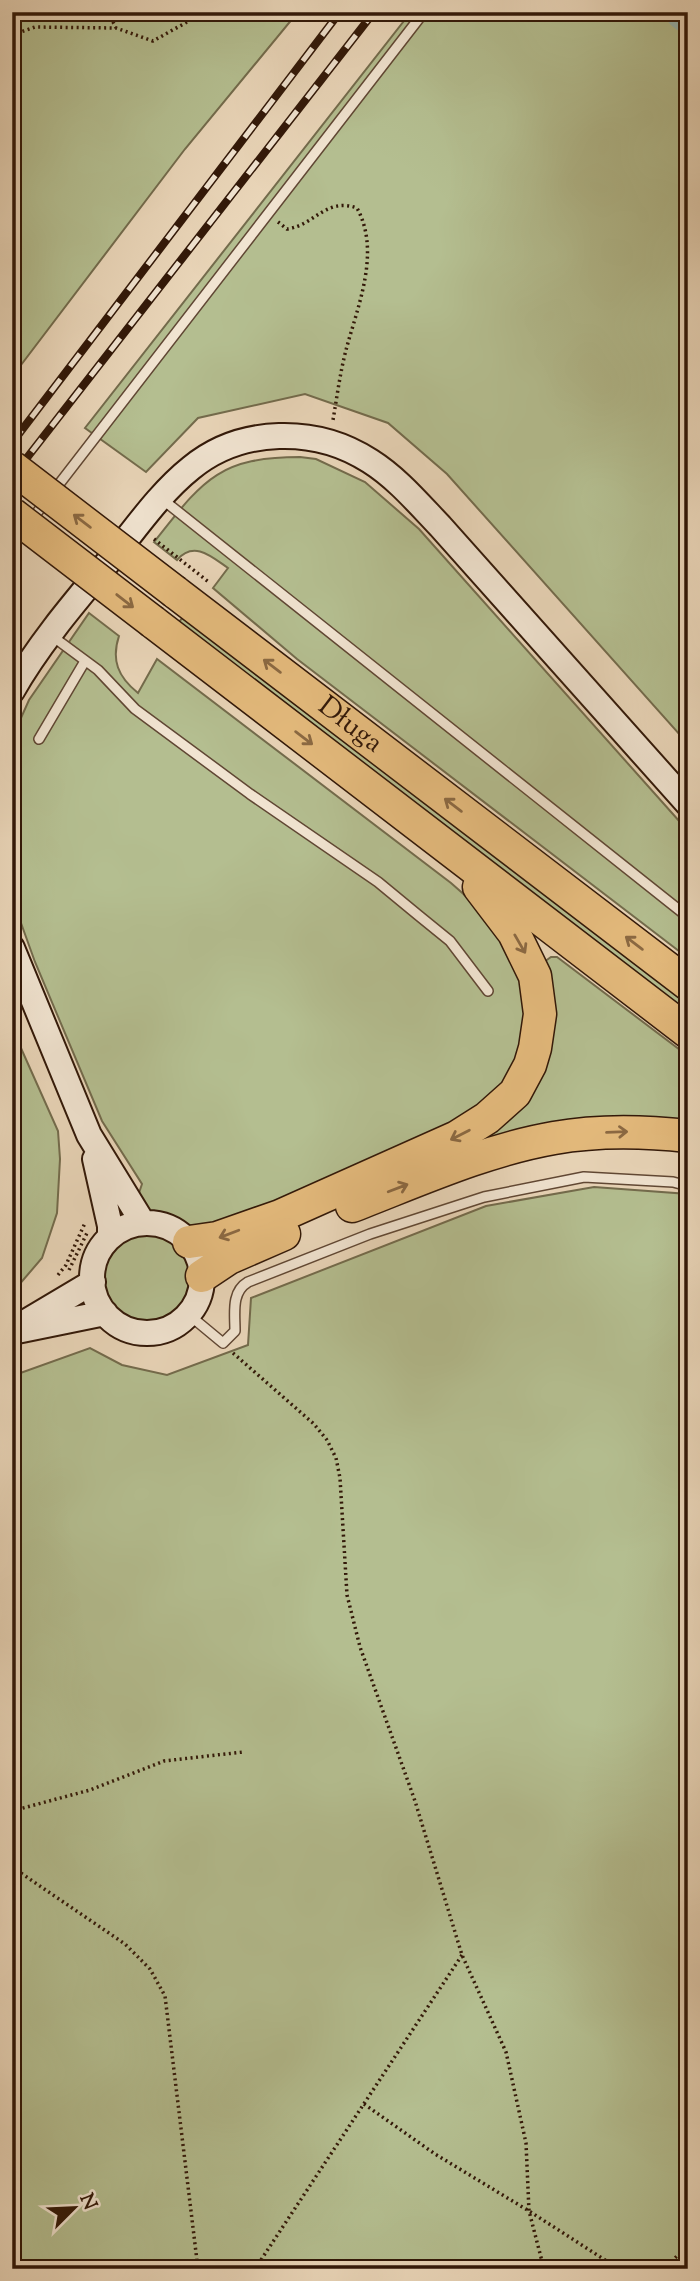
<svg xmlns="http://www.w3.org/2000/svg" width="700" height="2281" font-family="'Sorts Mill Goudy',serif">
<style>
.green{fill:#b4be90;stroke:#736b4c;stroke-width:2}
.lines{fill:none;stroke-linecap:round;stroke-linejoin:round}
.river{stroke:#98b8b4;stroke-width:37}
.lane-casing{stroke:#604734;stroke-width:12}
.secondary-casing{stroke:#321808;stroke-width:28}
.highway-casing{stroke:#321808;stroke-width:35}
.path{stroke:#321808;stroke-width:3.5;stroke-dasharray:2 3.5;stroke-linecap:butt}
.lane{stroke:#f1e4d1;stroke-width:9}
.secondary{stroke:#f1e4d1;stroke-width:24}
.highway{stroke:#e4ba7c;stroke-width:32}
.rail-casing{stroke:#321808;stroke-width:8}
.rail{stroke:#f1e4d1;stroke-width:5;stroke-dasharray:16;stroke-linecap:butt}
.highway-bridge-casing{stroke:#321808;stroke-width:35;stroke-linecap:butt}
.highway-bridge{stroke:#e4ba7c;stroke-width:32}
.oneway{stroke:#8b6942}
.labels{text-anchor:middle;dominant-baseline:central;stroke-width:5;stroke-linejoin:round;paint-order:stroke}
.street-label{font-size:28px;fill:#321808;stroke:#f1e4d1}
</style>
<rect width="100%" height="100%" fill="#e9d5b8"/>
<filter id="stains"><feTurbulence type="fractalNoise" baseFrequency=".00286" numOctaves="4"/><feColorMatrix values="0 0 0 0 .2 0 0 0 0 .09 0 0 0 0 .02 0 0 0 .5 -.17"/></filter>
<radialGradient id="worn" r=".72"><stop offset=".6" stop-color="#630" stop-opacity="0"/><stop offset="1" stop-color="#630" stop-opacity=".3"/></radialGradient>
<!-- green -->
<path class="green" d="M12 12H298L185 149 21 365 12 359Z
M411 12H688V744L447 474 388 423 305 394 198 418 146 472 85 428Z
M300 457 316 459 365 482 419 529 688 831V958L297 659 213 588 228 568C212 557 194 540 177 560L154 542C202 482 217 457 300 457Z
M89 613 119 636C111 660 118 677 138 693L157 659 451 883 468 898 504 940 526 993 523 1047 505 1082 471 1116 263 1215 184 1229 174 1222 150 1214 138 1196 142 1184 102 1121 35 962 12 898V738L29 700Z
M183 617 688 1001V1015L178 623Z
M551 957H557L688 1056V1126L584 1124 205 1249 515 1111 544 962Z
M12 1028 58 1131 60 1159 57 1213 42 1258 12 1293Z
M594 1187 688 1194V2269H12V1376L90 1348 122 1365 167 1375 248 1345 251 1298 486 1206Z
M103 1279a44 44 0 1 1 88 0a44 44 0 1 1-88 0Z"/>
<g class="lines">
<!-- river -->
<path class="river" d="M684 12 688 15"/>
<!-- lane casing -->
<g class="lane-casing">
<path id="lane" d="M162 499 688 917
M12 545 424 12
M52 636 98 670 135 709 250 794 378 882 418 915 450 941 488 991
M39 739 85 661
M188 1314 223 1343 235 1331C235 1313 231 1292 248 1282L370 1234 484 1197 584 1177 673 1182 688 1186"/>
</g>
<!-- secondary casing -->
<g class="secondary-casing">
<path id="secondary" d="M12 691C39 643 79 597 114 555 138 525 161 492 191 468 241 427 316 426 370 461 397 478 418 503 440 526L688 804
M12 948 89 1135 143 1223
M95 1159 110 1226V1237
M92 1278a55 55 0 1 1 110 0a55 55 0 1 1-110 0Z
M24 1323 93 1282
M12 1332 105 1313"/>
</g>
<!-- highway casing -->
<g class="highway-casing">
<g id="highway">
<path id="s1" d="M175 592 688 984"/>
<path d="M153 622 688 1032"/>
<path d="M352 1206C417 1181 485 1150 554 1138 598 1130 643 1131 688 1136"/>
<path d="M189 1242 217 1238 280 1216 457 1137 487 1118 515 1093 530 1065 535 1048 540 1014 535 976 514 933 479 887"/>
<path d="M202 1276 229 1258 284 1234"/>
</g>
</g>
<!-- path -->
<path class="path" d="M108 12 116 28
M12 35 35 27 116 28 153 41 196 17 198 12
M278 222 287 229C315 225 326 197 357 208 381 252 358 305 346 350 340 373 337 397 333 420
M12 387 20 395 12 404
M154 539 210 583
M12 728 20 711
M12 908 19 927
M69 1270 87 1233
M58 1275 66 1265 85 1223
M233 1353 314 1424 327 1440 336 1458 340 1478 347 1595 360 1647 415 1801 462 1955 506 2052 526 2143 529 2211 544 2269
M12 1811 90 1790 164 1761 243 1752
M12 1867 125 1944 150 1969 165 1996 198 2269
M364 2104 435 2154 529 2211 619 2269
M255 2269 462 1955
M663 2269 688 2246"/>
<!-- lane -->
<use href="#lane" class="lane"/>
<!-- secondary -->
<use href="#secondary" class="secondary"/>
<!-- highway -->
<use href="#highway" class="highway"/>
<!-- rail casing -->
<g class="rail-casing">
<path id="rail" d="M12 443 340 12
M12 477 374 12"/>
</g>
<!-- rail -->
<use href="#rail" class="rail"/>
<!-- highway-bridge casing -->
<g class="highway-bridge-casing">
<path id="highway-bridge" d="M12 467 175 592
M12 514 153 622"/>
</g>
<!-- highway-bridge -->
<use href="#highway-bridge" class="highway-bridge"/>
</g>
<!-- one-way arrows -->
<defs><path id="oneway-shaft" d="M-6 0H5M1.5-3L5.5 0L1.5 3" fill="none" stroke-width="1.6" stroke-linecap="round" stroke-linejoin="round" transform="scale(1.75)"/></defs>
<g class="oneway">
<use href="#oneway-shaft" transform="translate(82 521) rotate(-143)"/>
<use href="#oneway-shaft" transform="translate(125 601) rotate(38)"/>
<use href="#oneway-shaft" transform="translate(272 666) rotate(-143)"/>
<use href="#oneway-shaft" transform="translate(304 738) rotate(37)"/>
<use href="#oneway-shaft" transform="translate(453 805) rotate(-143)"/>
<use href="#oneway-shaft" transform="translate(634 943) rotate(-143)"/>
<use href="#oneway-shaft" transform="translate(520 944) rotate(60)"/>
<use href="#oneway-shaft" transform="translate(617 1132) rotate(-2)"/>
<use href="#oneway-shaft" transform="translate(460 1135) rotate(153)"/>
<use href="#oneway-shaft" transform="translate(398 1188) rotate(-21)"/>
<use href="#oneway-shaft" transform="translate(229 1234) rotate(159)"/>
</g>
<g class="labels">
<!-- street labels -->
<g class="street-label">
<text stroke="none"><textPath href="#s1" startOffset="220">Długa</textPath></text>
</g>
</g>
<!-- margin -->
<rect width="700" height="2281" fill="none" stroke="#e9d5b8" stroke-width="42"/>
<rect x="14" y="14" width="672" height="2253" fill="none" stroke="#321808" stroke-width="3.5"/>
<rect x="21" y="21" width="658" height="2239" fill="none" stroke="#321808" stroke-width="2"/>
<!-- north arrow -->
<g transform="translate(74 2208) rotate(66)" stroke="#f1e4d1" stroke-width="5" paint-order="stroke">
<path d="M0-5L12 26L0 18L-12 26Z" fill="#321808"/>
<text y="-10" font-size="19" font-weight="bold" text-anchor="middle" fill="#321808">N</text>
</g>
<rect width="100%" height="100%" filter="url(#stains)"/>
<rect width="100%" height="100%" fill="url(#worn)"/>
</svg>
